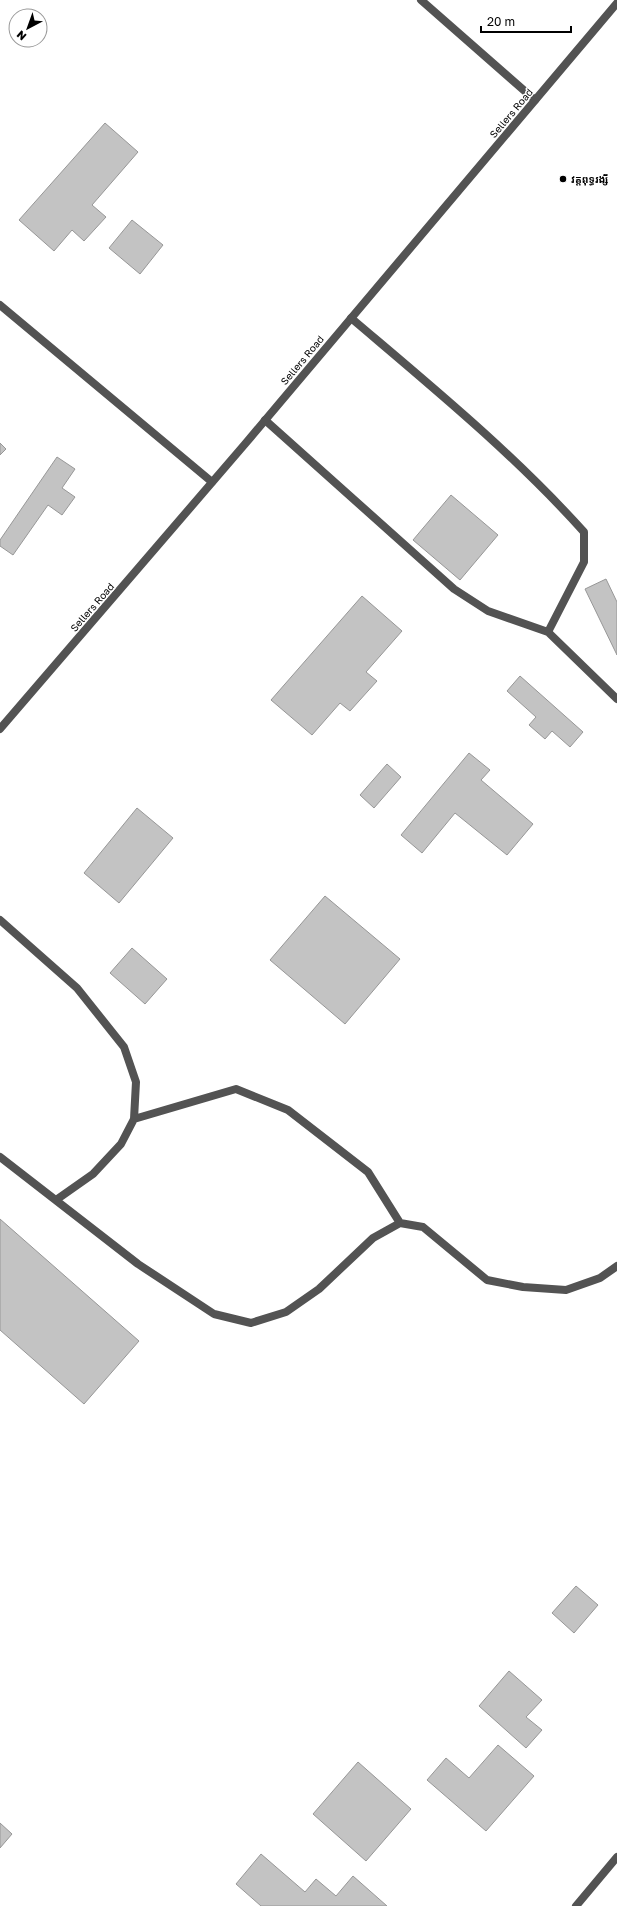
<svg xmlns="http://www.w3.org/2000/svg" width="617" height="1906" font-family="'Golos Text','Noto Sans Khmer',sans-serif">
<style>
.building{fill:#c3c3c3;stroke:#979797}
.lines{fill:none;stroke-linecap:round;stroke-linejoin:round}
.service{stroke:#535353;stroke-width:8}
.minor{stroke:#535353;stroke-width:8}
.tertiary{stroke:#535353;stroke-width:8}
.poi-dot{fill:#000;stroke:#fff;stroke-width:1.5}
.labels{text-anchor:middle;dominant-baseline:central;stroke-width:3;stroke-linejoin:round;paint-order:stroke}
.street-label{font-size:10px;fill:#000;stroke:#fff}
.poi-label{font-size:10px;font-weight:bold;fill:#000;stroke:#fff;text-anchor:start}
</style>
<rect width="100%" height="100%" fill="#fff"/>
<!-- building -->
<path class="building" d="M105 123 138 152 92 205 106 217 84 241 72 230 54 251 19 220Z
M132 220 163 245 140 274 109 248Z
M0 443 6 449 0 455Z
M57 457 75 469 62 488 75 497 62 515 48 505 13 555 0 546V540Z
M451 495 498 535 460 580 413 540Z
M606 579 617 602V655L585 589Z
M362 596 402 631 366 672 377 681 350 711 340 703 312 735 271 700Z
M520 676 583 732 570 747 552 731 545 739 529 725 536 717 507 691Z
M469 753 490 770 481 780 533 824 507 855 455 813 422 853 401 835Z
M387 764 401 777 374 808 360 795Z
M137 808 173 838 119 903 84 873Z
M325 896 400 959 345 1024 270 960Z
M132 948 167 979 145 1004 110 973Z
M0 1219 139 1341 84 1404 0 1330Z
M576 1586 598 1605 574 1633 552 1613Z
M509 1671 542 1700 526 1717 542 1730 526 1748 479 1706Z
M498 1745 534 1776 486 1831 427 1780 446 1758 469 1778Z
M358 1762 411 1809 366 1861 313 1814Z
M0 1823 12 1834 0 1848Z
M261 1854 305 1892 316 1879 336 1896 353 1876 387 1906H261L236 1884Z"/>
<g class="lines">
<!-- service -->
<path class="service" d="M421 0 535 100
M0 305 212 482
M351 318C431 386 513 453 584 532V562L548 632
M265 420 454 589 488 611 548 632 617 699
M0 920 77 988 124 1047 136 1082 134 1119 121 1144 93 1174 56 1200
M134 1119 236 1089 288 1110 368 1172 400 1223
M0 1157 138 1264 214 1314 251 1323 286 1312 319 1289 373 1238 400 1223 423 1227 487 1280 523 1287 566 1290 600 1278 617 1266"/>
<!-- minor -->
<path class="minor" d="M576 1906 617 1857"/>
<!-- tertiary -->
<path class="tertiary" d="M0 729 245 444 617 3"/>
</g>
<!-- markers -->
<circle class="poi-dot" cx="563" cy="179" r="4"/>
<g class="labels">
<!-- street labels -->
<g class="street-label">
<text transform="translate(511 113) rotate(-50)">Sellers Road</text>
<text transform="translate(302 360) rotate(-50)">Sellers Road</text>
<text transform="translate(92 607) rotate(-49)">Sellers Road</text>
</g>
<!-- poi labels -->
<g class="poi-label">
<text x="571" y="179">វត្តពុទ្ធរង្សី</text>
</g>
</g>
<!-- north arrow -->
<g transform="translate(28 28) rotate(221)"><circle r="19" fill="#ffffff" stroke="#999999"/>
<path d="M0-3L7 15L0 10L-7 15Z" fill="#000000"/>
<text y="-6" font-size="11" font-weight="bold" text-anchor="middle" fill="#000000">N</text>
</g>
<!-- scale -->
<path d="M481 26v6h90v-6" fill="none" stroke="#000000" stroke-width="2"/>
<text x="487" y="26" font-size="12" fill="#000000" stroke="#ffffff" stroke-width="3" paint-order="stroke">20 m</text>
</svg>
